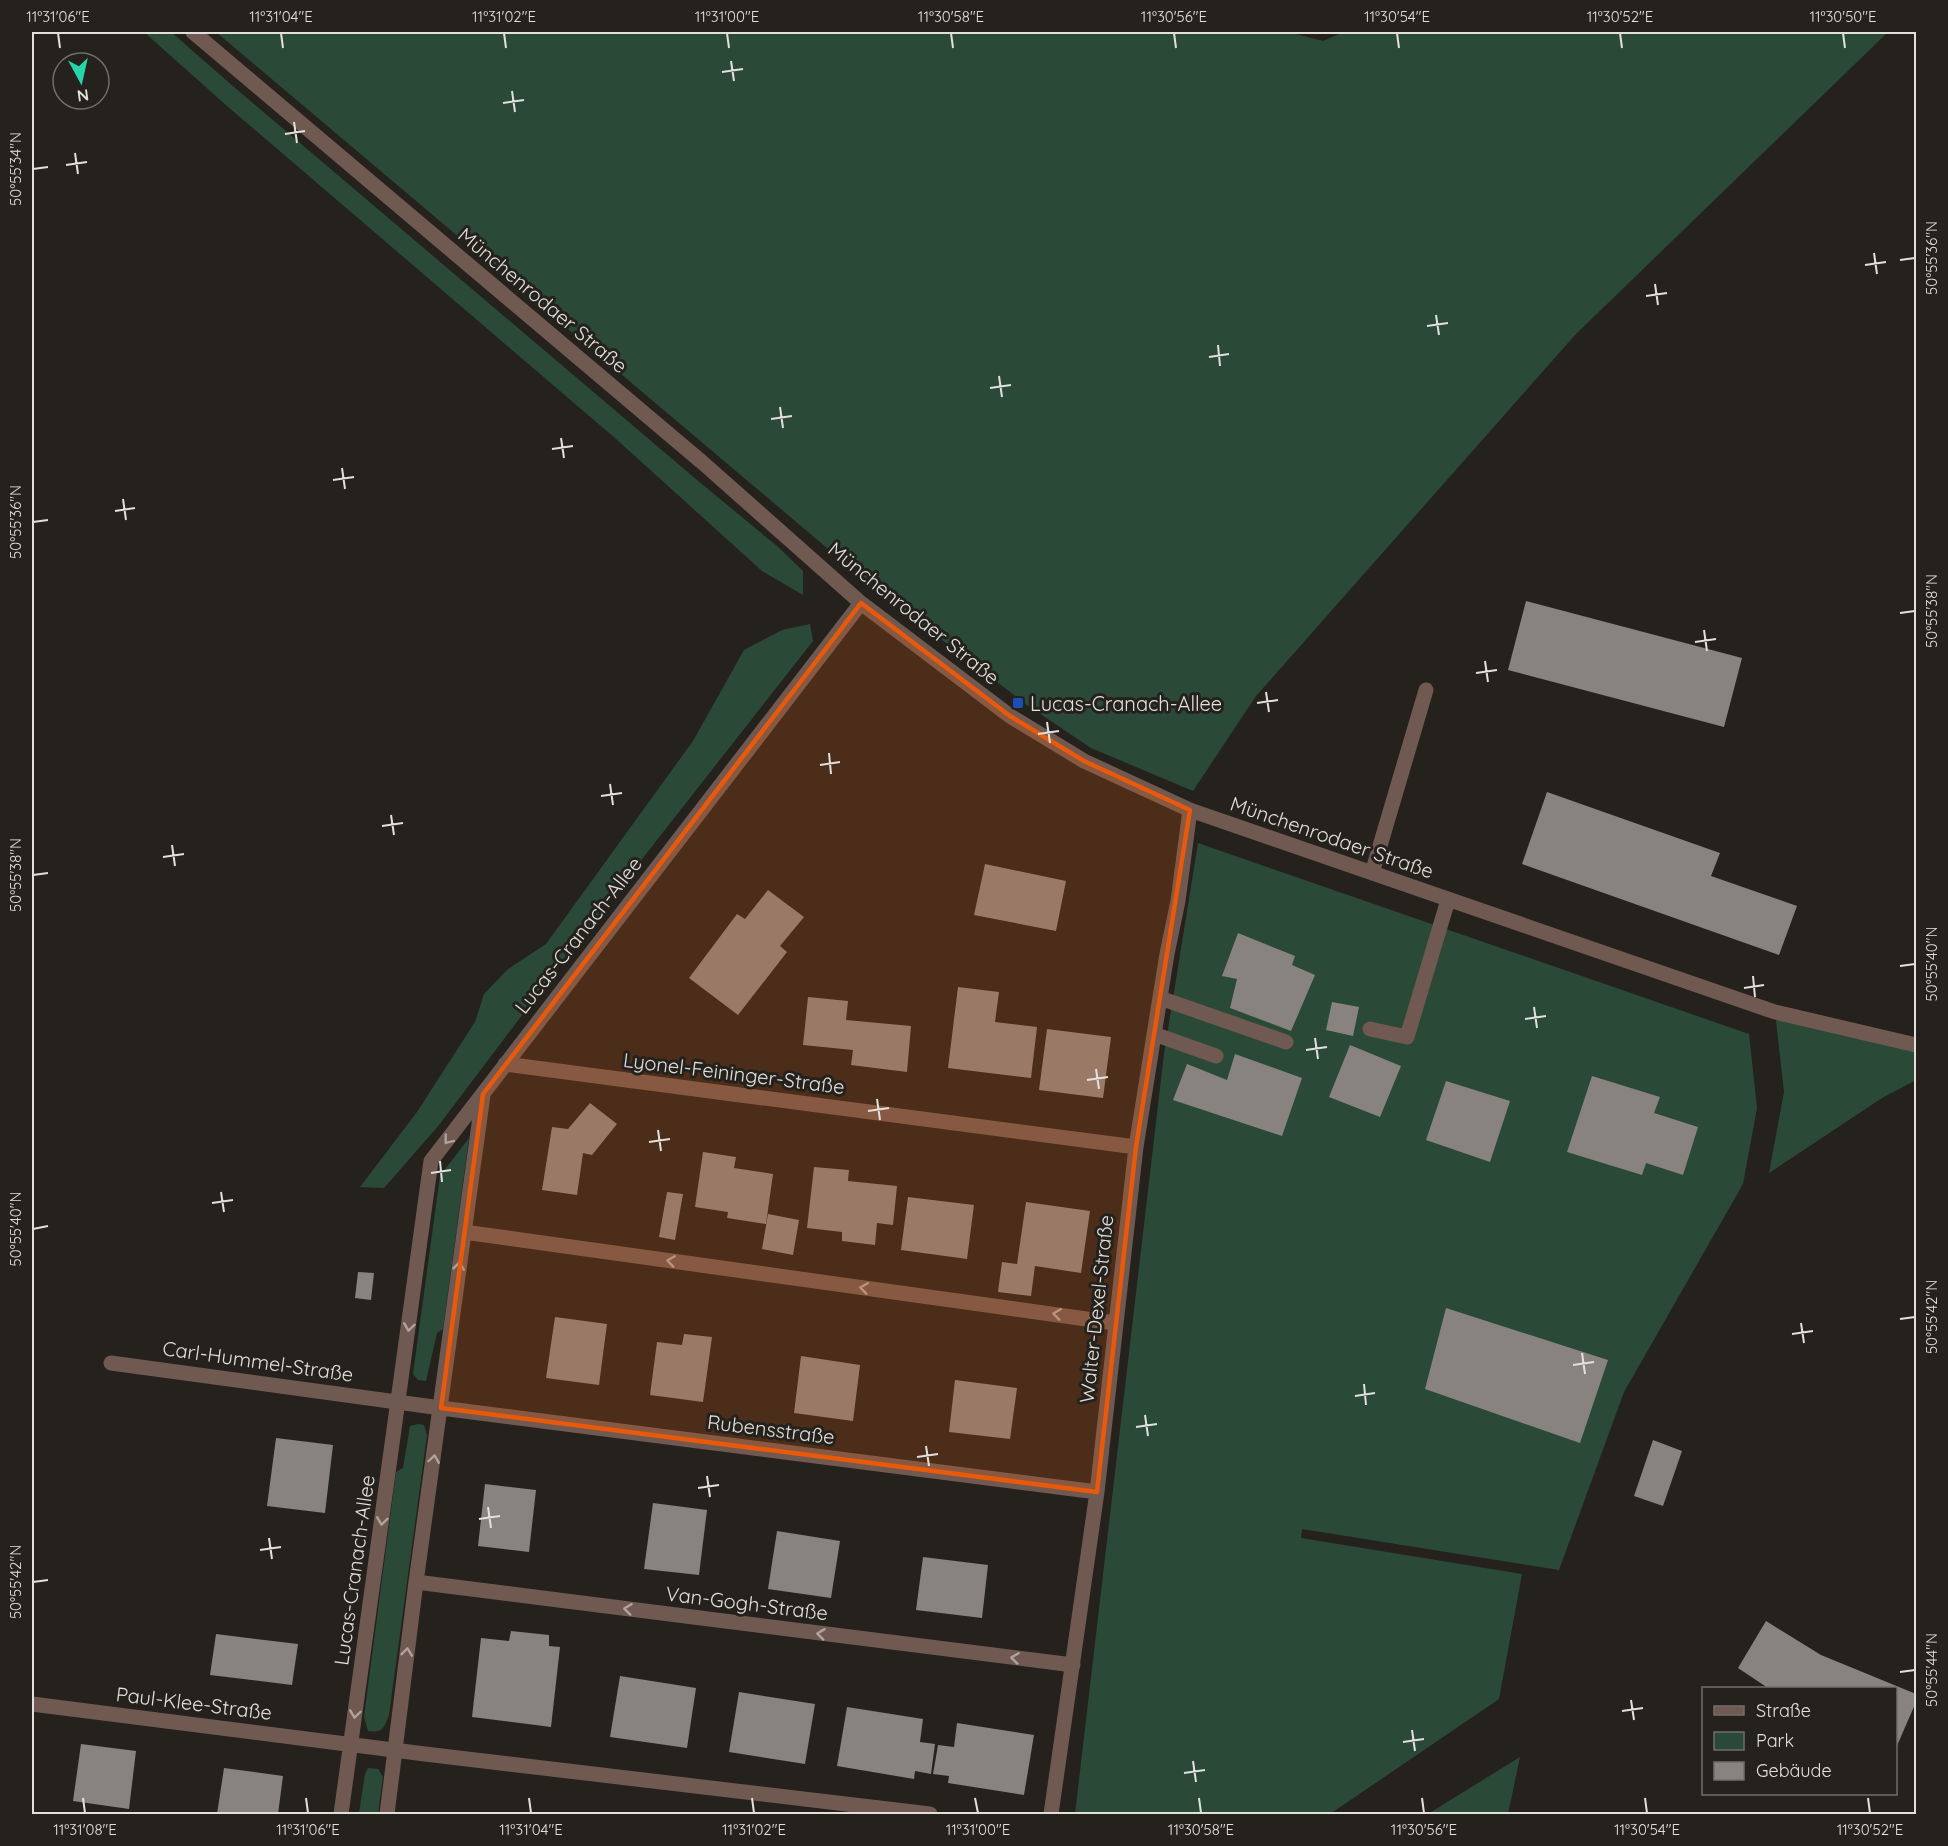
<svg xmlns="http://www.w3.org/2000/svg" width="1948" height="1846" font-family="Quicksand,sans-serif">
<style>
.green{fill:#2a4a37}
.building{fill:#88837e}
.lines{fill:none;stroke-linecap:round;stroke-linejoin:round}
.minor{stroke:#705950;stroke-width:15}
.oneway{stroke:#afa39e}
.marked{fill:#e8590c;fill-opacity:0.2;stroke:#e8590c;stroke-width:4.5;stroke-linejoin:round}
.ticks{fill:none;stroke:#e2e0dd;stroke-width:2}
.transit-dot{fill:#1a4fb4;stroke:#25221d;stroke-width:2}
.labels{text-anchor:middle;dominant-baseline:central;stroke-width:6;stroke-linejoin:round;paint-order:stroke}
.street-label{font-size:20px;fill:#e2e0dd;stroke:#25221d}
.poi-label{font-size:20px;fill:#e2e0dd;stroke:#25221d;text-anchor:start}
.neatline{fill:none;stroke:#e2e0dd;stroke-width:2}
.ticks-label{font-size:15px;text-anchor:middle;fill:#e2e0dd}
</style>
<rect width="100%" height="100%" fill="#25221d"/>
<!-- green -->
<path class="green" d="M144 32H171L234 87 697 480 777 546 803 571V595L762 571 615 438 227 106Z
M216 32H1288L1323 41 1344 32H1888L1575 335 1256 696 1193 791 1091 748 1027 705 878 591Z
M810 624 813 641 584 933 439 1125 384 1188 360 1187 417 1112 475 1022 484 994 508 969 546 944 693 741 744 650 782 630Z
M1198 843 1749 1034 1757 1108 1743 1184 1624 1392 1559 1570 1302 1529 1301 1538 1522 1574 1499 1699 1330 1814H1075L1164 1054Z
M1775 1012 1916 1045V1080L1882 1098 1769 1173 1784 1092Z
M469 1138 443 1329 437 1333 426 1381 418 1380 413 1374 440 1176Z
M418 1424 424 1425 427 1435 389 1715C384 1728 383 1733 368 1731L364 1717 396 1472 403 1468 410 1426Z
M1520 1757 1508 1814H1428Z
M368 1768 378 1769 383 1777 378 1814H353L359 1813 365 1774Z"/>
<!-- building -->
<path class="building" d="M1526 601 1742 658 1724 727 1508 670Z
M1547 792 1720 853 1711 876 1797 906 1779 955 1522 864Z
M985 864 1066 881 1056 931 974 915Z
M768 890 804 917 780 946 787 952 738 1015 689 978 737 914 745 919Z
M1238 933 1295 956 1292 965 1315 975 1291 1031 1230 1008 1237 979 1222 976Z
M958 987 999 992 995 1022 1037 1027 1031 1078 948 1068Z
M808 997 848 1001 846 1020 911 1026 907 1072 851 1065 853 1050 803 1045Z
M1332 1002 1359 1007 1353 1036 1326 1030Z
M1047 1029 1111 1037 1103 1098 1039 1090Z
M1350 1045 1401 1066 1380 1117 1329 1097Z
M1235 1054 1302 1078 1282 1136 1173 1100 1187 1064 1227 1080Z
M1592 1076 1660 1097 1654 1113 1698 1127 1683 1175 1646 1163 1642 1175 1567 1152Z
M1446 1081 1510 1101 1490 1162 1426 1140Z
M590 1103 617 1124 592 1155 583 1153 577 1195 542 1190 552 1127 568 1129Z
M703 1152 736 1157 734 1168 773 1174 766 1224 727 1218 728 1212 695 1207Z
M814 1167 849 1170 848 1181 897 1186 893 1225 877 1223 875 1245 842 1241V1232L807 1228Z
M667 1192 683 1194 675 1240 659 1237Z
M908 1197 974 1205 967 1259 901 1250Z
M1026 1202 1090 1211 1081 1273 1035 1266 1031 1296 998 1292 1002 1262 1017 1264Z
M768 1214 799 1220 793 1255 762 1249Z
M358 1272 374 1273 371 1300 355 1298Z
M1446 1308 1608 1360 1580 1443 1425 1389Z
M555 1317 607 1324 599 1385 546 1378Z
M684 1334 712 1337 703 1402 650 1395 657 1342 682 1345Z
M801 1356 860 1365 853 1421 794 1413Z
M955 1380 1017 1388 1010 1439 949 1432Z
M276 1438 333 1445 325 1513 267 1506Z
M1653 1440 1682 1451 1663 1506 1634 1496Z
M485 1484 536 1490 529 1552 478 1546Z
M653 1503 707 1510 699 1575 644 1569Z
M777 1531 840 1541 831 1598 768 1589Z
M923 1557 988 1565 982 1618 916 1610Z
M1766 1621 1821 1655 1916 1694V1702L1896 1748V1688H1768L1738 1668Z
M511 1631 549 1635V1646L560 1647 551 1727 472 1717 481 1638 509 1641Z
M216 1634 298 1644 292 1685 210 1675Z
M620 1676 696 1688 687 1748 610 1737Z
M739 1692 815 1704 805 1764 729 1752Z
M847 1707 923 1719 920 1742 935 1744 931 1774 915 1771 914 1779 837 1766Z
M957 1723 1034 1735 1024 1795 948 1783 949 1776 933 1774 938 1745 954 1747Z
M81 1744 136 1751 129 1809 73 1801Z
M224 1768 283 1776 278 1814H217Z"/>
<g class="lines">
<!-- minor -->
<path class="minor" d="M193 32 703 463 861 603 1010 716 1084 761 1190 810 1775 1012 1916 1045
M1372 873 1426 690
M1160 998 1286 1042
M1370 1029 1407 1037 1448 900
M1154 1034 1216 1056
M505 1064 1136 1147
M464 1232 1115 1323
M111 1363 441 1408 1097 1492
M416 1582 1073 1665
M32 1704 425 1754 930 1814
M341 1814 431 1161 861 603
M387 1814 416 1582 483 1095
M1051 1814 1097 1492 1136 1147 1167 954 1178 901 1190 810"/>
</g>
<!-- one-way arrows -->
<defs><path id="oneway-chevron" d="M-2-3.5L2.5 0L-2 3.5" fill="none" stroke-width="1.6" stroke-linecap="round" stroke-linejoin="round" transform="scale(1.5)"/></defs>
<g class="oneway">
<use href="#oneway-chevron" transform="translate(448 1140) rotate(128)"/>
<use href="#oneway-chevron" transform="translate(671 1261) rotate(-172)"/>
<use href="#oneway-chevron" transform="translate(459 1266) rotate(-83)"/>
<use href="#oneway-chevron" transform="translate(864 1288) rotate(-172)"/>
<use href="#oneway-chevron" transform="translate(1057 1314) rotate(-172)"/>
<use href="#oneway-chevron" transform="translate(409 1327) rotate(98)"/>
<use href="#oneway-chevron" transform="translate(434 1459) rotate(-82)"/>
<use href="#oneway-chevron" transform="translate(382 1521) rotate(98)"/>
<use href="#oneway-chevron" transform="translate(628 1609) rotate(-173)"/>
<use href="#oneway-chevron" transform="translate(821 1634) rotate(-173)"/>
<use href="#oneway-chevron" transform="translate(407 1652) rotate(-83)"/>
<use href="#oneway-chevron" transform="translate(1015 1658) rotate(-173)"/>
<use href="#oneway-chevron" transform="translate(355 1714) rotate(98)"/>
</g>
<!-- marked area -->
<path class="marked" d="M861 603 1010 716 1084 761 1190 810 1136 1147 1097 1492 441 1408 483 1094Z"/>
<!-- ticks -->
<path class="ticks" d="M58 33 60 48M281 33 283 48M504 33 506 48M727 33 729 48M951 33 953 48M1174 33 1176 48M1397 33 1399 48M1620 33 1622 48M1843 33 1845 48M731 61 734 81M722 72 743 69M512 91 515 112M503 103 524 100M294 122 297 143M285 134 305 131M75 153 78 174M66 165 87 162M33 169 48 167M1874 253 1877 274M1900 260 1915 258M1865 265 1886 262M1655 284 1658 305M1646 296 1667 293M1436 315 1439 335M1427 326 1448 323M1218 345 1220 366M1209 357 1229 354M999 376 1002 397M990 388 1011 385M780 407 783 428M771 419 792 416M561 438 564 458M552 449 573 446M342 468 345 489M333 480 354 477M123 499 126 520M115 511 135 508M33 522 48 520M1900 613 1915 611M1704 630 1707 651M1695 642 1716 639M1485 661 1488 682M1476 673 1497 670M1266 692 1269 712M1257 703 1278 700M1047 722 1050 743M1038 734 1059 731M829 753 831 774M820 765 840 762M610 784 613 805M601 796 622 793M391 815 394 835M382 826 403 823M172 845 175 866M163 857 184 854M33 875 48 873M1900 966 1915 964M1753 976 1755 997M1744 988 1764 985M1534 1007 1537 1028M1525 1019 1546 1016M1315 1038 1318 1059M1306 1050 1327 1047M1096 1069 1099 1089M1087 1080 1108 1077M877 1099 880 1120M868 1111 889 1108M658 1130 661 1151M649 1142 670 1139M440 1161 442 1182M431 1173 451 1170M221 1192 224 1212M212 1203 233 1200M33 1229 48 1226M1900 1319 1915 1317M1801 1323 1804 1343M1792 1334 1813 1331M1582 1353 1585 1374M1573 1365 1594 1362M1364 1384 1366 1405M1355 1396 1375 1393M1145 1415 1148 1436M1136 1427 1157 1424M926 1446 929 1466M917 1457 938 1454M707 1476 710 1497M698 1488 719 1485M488 1507 491 1528M479 1519 500 1516M269 1538 272 1559M260 1550 281 1547M33 1582 48 1580M1900 1672 1915 1670M1631 1700 1634 1720M1622 1711 1643 1708M1412 1730 1415 1751M1403 1742 1424 1739M1193 1761 1196 1782M1184 1773 1205 1770M83 1798 85 1813M306 1798 308 1813M529 1798 531 1813M752 1798 754 1813M975 1798 978 1813M1199 1798 1201 1813M1422 1798 1424 1813M1645 1798 1647 1813M1868 1798 1870 1813"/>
<!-- markers -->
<rect class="transit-dot" x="1012" y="697" width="12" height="12" rx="3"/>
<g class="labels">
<!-- street labels -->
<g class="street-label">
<text transform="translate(543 300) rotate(40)">Münchenrodaer Straße</text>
<text transform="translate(914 613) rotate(39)">Münchenrodaer Straße</text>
<text transform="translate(1332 837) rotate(19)">Münchenrodaer Straße</text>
<text transform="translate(578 935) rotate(-52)">Lucas-Cranach-Allee</text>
<text transform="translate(734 1073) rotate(7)">Lyonel-Feininger-Straße</text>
<text transform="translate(1096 1309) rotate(-84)">Walter-Dexel-Straße</text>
<text transform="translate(258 1361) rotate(8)">Carl-Hummel-Straße</text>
<text transform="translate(771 1429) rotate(7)">Rubensstraße</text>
<text transform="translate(354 1570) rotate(-82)">Lucas-Cranach-Allee</text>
<text transform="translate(747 1603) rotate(7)">Van-Gogh-Straße</text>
<text transform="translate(194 1703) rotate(7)">Paul-Klee-Straße</text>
</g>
<!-- poi labels -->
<g class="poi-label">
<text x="1030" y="703">Lucas-Cranach-Allee</text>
</g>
</g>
<!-- border -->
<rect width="1948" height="1846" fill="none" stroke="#25221d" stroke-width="66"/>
<!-- legend -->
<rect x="1702" y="1687" width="195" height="108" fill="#25221d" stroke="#716e6a" stroke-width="1.5"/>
<rect x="1714" y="1706" width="30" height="9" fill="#705950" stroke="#716e6a" stroke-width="1.5"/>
<text x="1756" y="1717" font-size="18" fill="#e2e0dd">Straße</text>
<rect x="1714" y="1732" width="30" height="18" fill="#2a4a37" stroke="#716e6a" stroke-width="1.5"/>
<text x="1756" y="1747" font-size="18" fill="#e2e0dd">Park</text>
<rect x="1714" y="1762" width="30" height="18" fill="#88837e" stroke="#716e6a" stroke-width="1.5"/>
<text x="1756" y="1777" font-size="18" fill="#e2e0dd">Gebäude</text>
<!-- north arrow -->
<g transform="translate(81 81) rotate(172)"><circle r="28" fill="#25221d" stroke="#716e6a" stroke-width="1.5"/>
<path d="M0-4.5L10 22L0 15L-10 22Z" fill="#27d5ad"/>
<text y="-9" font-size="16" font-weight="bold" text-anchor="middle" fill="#e2e0dd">N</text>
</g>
<rect x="33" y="33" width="1882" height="1780" class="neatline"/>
<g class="ticks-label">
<text x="58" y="22">11°31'06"E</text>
<text x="281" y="22">11°31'04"E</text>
<text x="504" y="22">11°31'02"E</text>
<text x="727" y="22">11°31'00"E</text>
<text x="951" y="22">11°30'58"E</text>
<text x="1174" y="22">11°30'56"E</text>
<text x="1397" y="22">11°30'54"E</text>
<text x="1620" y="22">11°30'52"E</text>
<text x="1843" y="22">11°30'50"E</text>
<text transform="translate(16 169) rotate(-90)" y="5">50°55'34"N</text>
<text transform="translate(1932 258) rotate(-90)" y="5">50°55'36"N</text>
<text transform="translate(16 522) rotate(-90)" y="5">50°55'36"N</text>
<text transform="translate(1932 611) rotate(-90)" y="5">50°55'38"N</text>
<text transform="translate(16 875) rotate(-90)" y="5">50°55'38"N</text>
<text transform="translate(1932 964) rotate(-90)" y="5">50°55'40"N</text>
<text transform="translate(16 1229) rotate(-90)" y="5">50°55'40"N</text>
<text transform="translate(1932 1317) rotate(-90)" y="5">50°55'42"N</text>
<text transform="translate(16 1582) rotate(-90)" y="5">50°55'42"N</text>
<text transform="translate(1932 1670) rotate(-90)" y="5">50°55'44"N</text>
<text x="85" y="1835">11°31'08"E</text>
<text x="308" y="1835">11°31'06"E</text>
<text x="531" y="1835">11°31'04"E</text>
<text x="754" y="1835">11°31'02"E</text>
<text x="978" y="1835">11°31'00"E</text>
<text x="1201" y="1835">11°30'58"E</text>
<text x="1424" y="1835">11°30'56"E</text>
<text x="1647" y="1835">11°30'54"E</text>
<text x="1870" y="1835">11°30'52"E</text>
</g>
</svg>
